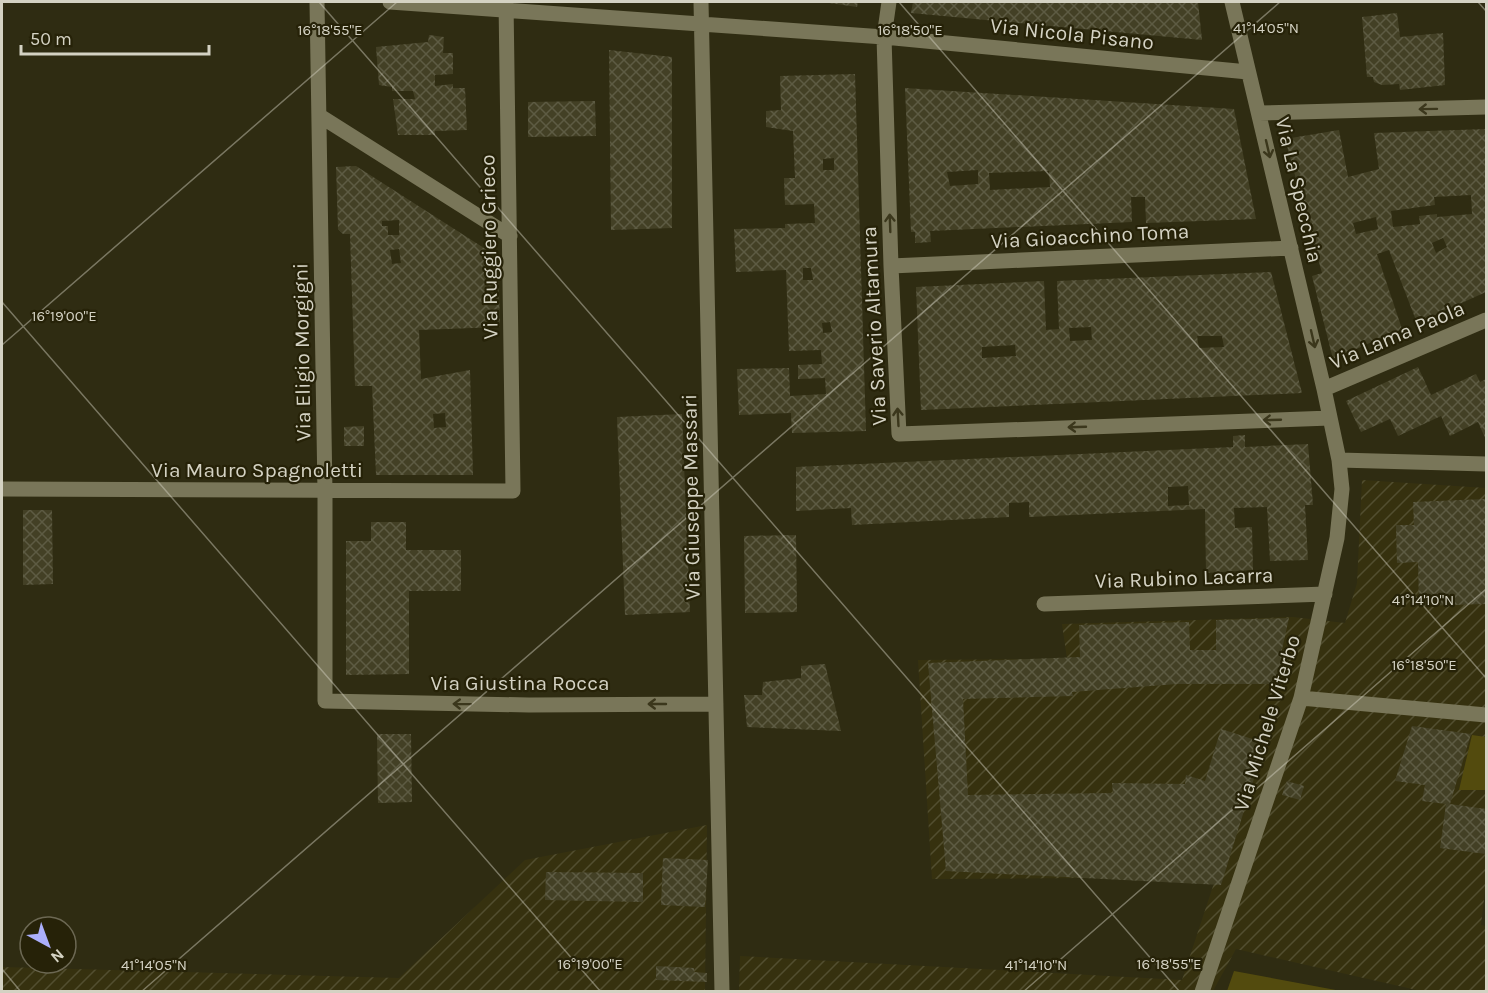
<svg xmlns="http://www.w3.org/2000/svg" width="1488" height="993" font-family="Karla,sans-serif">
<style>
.industrial{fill:url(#industrial-furrows)}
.green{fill:#534b0e}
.building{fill:url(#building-cross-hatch);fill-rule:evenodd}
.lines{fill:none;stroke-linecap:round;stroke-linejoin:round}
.street{stroke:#797659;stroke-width:15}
.oneway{stroke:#3b371c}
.ticks{fill:none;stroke:#d4d2c3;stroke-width:1.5;stroke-opacity:0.45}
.labels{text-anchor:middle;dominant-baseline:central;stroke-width:4.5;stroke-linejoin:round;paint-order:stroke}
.street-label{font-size:21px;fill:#d4d2c3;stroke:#262208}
.ticks-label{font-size:15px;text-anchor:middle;fill:#d4d2c3;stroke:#262208;stroke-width:4.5;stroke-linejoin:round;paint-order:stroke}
</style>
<defs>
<pattern id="industrial-furrows" width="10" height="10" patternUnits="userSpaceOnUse" patternTransform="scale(1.5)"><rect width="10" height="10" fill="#36310f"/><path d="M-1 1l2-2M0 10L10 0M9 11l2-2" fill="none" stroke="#524e30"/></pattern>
<pattern id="building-cross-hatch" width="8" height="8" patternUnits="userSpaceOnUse" patternTransform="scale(1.5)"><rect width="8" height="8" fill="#434025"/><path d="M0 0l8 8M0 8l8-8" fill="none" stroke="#5d5b43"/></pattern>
</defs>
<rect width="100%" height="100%" fill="#2f2c12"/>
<!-- industrial -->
<path class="industrial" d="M1362 480 1486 488V883L1481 925 1486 926V991H1421L1236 949 1213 991 739 992 740 956 1182 980 1216 877 932 879 918 660 1067 659 1062 624 1293 617 1345 623 1357 583Z
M707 825 705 991 2 992V967L399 978 525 860Z"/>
<!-- green -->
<path class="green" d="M1472 735 1486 737V790H1459Z
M1234 971 1341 991H1227Z"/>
<!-- building -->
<path class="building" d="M822 2H858L857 7Z
M913 2H1198L1202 40 911 13Z
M1397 13 1400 37 1443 33 1445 85 1400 90 1399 84 1382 85 1374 82 1373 77H1367L1362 17Z
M429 35 444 37 443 53H453V74L435 75V86L453 84V88H465L467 130 435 131V135H398L393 99H415L413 91H392V87L379 85 376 47 428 42Z
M609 50 672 57V228L611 230Z
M855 74 866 431 792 433 791 413 739 415 737 369 789 368 790 396 826 394 825 378 798 379V365L822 364 821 350 789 351 786 270 736 272 734 229 785 228V224L815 223 814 204 785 205 784 178H795L793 131 766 127V111L781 110 780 76ZM834 158V170H823V159ZM803 268H811L813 280H803ZM830 322 832 332 823 333 822 323Z
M905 88 1234 109 1256 219 1146 223 1145 197H1131L1132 222 930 231 931 242 915 243V232H911ZM978 170V184L950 186 947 172ZM1049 171 1050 187 990 190 989 173Z
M595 101 596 136 528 137V102Z
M1486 129V292L1417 323 1389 250 1377 254 1402 329 1333 359 1312 276 1322 273 1285 139 1339 130 1348 177 1379 169 1374 133ZM1471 195 1472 214 1437 217V214L1419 216 1420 224 1393 227 1391 211 1435 205 1434 197ZM1376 217 1378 229 1356 234 1353 223ZM1443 238 1447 247 1436 253 1432 243Z
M356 166 498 257 500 327 419 330 421 379 470 370 473 475H376L372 386H355L350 234H343L338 229 336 167ZM399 220V235H388V226H382V221ZM399 249 401 263 392 264 390 250ZM445 413 446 427 434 428 433 414Z
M1271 272 1302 393 921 410 916 287 1044 281 1046 330 1059 329 1057 281ZM1091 327 1092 340 1070 341 1069 328ZM1197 336H1222L1224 347 1199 348ZM1015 345 1016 356 982 358V347Z
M1418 367 1431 395 1476 374 1480 382 1486 379V440L1478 422 1450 436 1441 416 1398 436 1390 419 1361 432 1346 401Z
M682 414 690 612 625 615 617 417Z
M364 426V446H344V427Z
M1245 435V447L1308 444 1313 505H1305L1308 560 1270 561 1267 507 1234 508 1235 528 1252 527 1253 570 1206 573 1205 509 1029 517V502L1009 503V517L852 525 851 508 796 511V467L1233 447V436ZM1188 486 1189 505 1168 506V487Z
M1486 499V604L1419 606 1418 562 1397 563 1396 525H1414L1413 502Z
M23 510H52L53 584 23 585Z
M371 522H406V550H461V591H409V674L346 675V541H371Z
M796 535 797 612 745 613 744 536Z
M1289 618 1281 654 1290 653 1280 684H1177L1072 692 1073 696 963 699 968 795 1113 793 1112 783 1185 784 1186 775 1205 781 1221 729 1265 743 1221 885 946 871 928 663 1080 657 1079 625 1189 622 1190 650H1216V620Z
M825 664 841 731 747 727 744 695H762L763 682 801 678V666Z
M1412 726 1471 734 1450 804 1486 809V854L1440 848 1446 804 1422 801 1425 785 1395 781Z
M377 734H411L412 802 378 803Z
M1287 781 1304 786 1300 800 1282 795Z
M663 858 708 860 705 907 661 905Z
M546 872 643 873V902L545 900Z
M656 966 694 968V972L707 973V982L656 980Z"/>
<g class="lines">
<!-- street -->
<path class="street" d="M317 2 325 492V701L529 705 716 704
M390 2 884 37 1248 72
M701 2 722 992
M889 2 884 37 891 266 899 434 1330 418
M1259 113 1486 107
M320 116 510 236
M891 266 1291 248
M1324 389 1486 320
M1339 460 1486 464
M2 489 513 491 506 2
M1044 604 1325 594
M1301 698 1486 715
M1202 992 1301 698 1337 538 1342 489 1339 460 1324 389 1232 2"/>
</g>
<!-- one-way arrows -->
<defs><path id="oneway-shaft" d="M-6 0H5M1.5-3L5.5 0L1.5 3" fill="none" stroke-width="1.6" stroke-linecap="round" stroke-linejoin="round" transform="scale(1.5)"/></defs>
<g class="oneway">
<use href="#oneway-shaft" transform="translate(1428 109) rotate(179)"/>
<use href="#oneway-shaft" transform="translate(1268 149) rotate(77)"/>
<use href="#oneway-shaft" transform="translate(890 223) rotate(-92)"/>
<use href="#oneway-shaft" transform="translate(1313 339) rotate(77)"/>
<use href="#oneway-shaft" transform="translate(898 417) rotate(-93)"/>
<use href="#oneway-shaft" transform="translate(1272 420) rotate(178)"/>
<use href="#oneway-shaft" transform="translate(1077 427) rotate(178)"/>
<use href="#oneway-shaft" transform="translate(462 704) rotate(-179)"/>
<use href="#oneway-shaft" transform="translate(657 704) rotate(180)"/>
</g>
<!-- ticks -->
<path class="ticks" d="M319 2 1180 992M899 2 1486 678M1478 2 1486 11M2 302 601 992M2 345 397 2M2 969 21 992M141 992 1280 2M1023 992 1486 589"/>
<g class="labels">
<!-- street labels -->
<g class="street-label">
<text transform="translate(1072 34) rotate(6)">Via Nicola Pisano</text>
<text transform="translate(1299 190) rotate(77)">Via La Specchia</text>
<text transform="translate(1090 236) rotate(-3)">Via Gioacchino Toma</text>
<text transform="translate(489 247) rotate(-91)">Via Ruggiero Grieco</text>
<text transform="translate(874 326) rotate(-93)">Via Saverio Altamura</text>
<text transform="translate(1397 335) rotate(-23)">Via Lama Paola</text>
<text transform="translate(302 352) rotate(-91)">Via Eligio Morgigni</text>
<text x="257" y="470">Via Mauro Spagnoletti</text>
<text transform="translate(691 497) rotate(-91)">Via Giuseppe Massari</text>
<text transform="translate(1184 578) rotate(-2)">Via Rubino Lacarra</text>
<text x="520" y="683">Via Giustina Rocca</text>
<text transform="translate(1267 723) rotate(-73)">Via Michele Viterbo</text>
</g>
</g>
<g class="ticks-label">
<text x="1266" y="33">41°14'05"N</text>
<text x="910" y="35">16°18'50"E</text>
<text x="330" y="35">16°18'55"E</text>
<text x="64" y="321">16°19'00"E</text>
<text x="1423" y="605">41°14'10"N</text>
<text x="1424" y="670">16°18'50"E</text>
<text x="590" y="969">16°19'00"E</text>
<text x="1169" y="969">16°18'55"E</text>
<text x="154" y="970">41°14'05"N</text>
<text x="1036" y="970">41°14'10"N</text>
</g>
<!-- border -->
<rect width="1488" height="993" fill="none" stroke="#d4d2c3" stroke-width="6"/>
<!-- north arrow -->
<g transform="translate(48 945) rotate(139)"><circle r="28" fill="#262208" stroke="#6c6853" stroke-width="1.5"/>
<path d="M0-4.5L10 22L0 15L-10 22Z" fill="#abaffb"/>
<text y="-9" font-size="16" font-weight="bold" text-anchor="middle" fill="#d4d2c3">N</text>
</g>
<!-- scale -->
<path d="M21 45v9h188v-9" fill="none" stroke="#d4d2c3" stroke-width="3"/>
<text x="30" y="45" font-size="18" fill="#d4d2c3" stroke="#262208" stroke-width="4.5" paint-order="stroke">50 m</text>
</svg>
